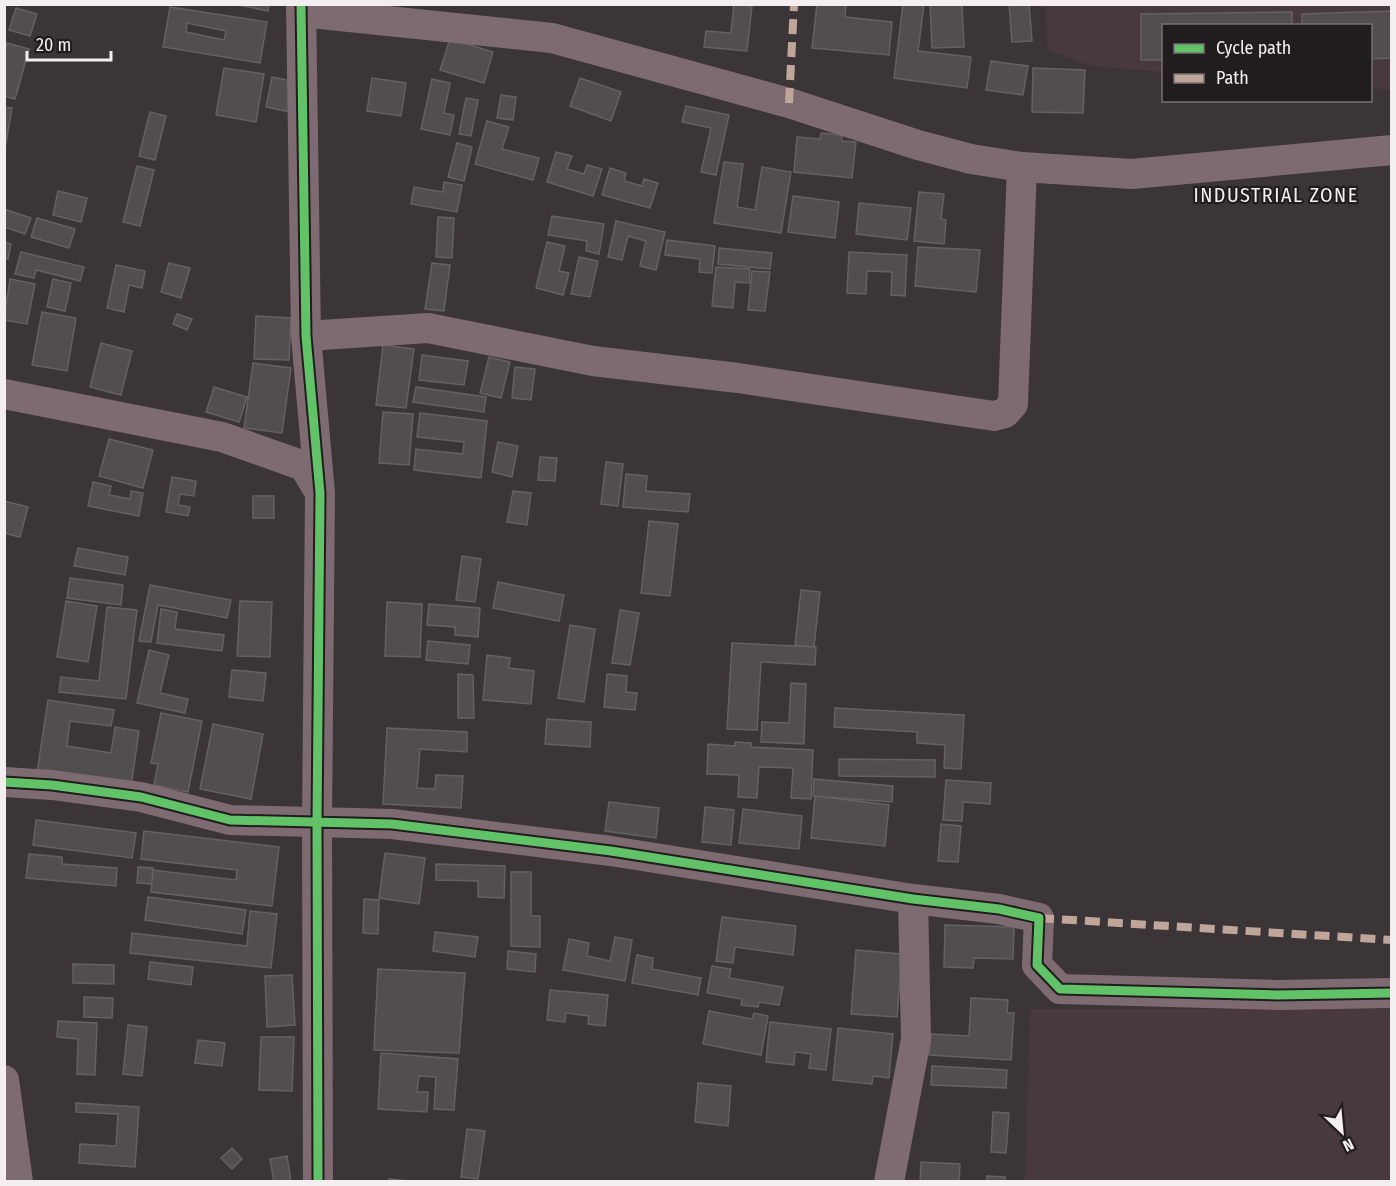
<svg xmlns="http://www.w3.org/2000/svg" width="1396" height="1186" font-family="'Fira Sans Condensed',sans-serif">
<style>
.built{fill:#48393e}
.building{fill:#524e4f;stroke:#656061;stroke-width:1.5;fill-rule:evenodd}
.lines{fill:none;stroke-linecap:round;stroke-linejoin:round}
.minor{stroke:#7e6b72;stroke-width:30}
.quiet{stroke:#c0a59a;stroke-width:8;stroke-dasharray:15 8;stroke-linecap:butt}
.cycleway-casing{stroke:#211c1e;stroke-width:13}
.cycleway{stroke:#61c268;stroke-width:9}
.labels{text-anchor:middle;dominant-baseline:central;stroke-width:4.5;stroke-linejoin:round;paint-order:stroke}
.quarter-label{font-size:20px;letter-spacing:1.5px;fill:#f4eef0;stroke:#211c1e}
</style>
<rect width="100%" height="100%" fill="#3b3537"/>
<!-- built -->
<path class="built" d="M1045 5H1391V90L1371 88 1370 26H1164L1163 72 1091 66 1048 50Z
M1030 1009H1391V1181L1025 1182Z"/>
<!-- building -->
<path class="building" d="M234 4H269L268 11Z
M734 4 752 6 747 51 704 47 706 31 731 33Z
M817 4H846L845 17 892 22 889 55 812 48Z
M903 4H924L918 51 971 57 967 88 894 78Z
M930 4H962L964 47 932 48Z
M1009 4H1029L1032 41 1012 42Z
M170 7 267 22 260 63 163 47ZM187 23 226 31 224 40 186 32Z
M16 8 37 14 30 36 9 30Z
M1392 11V58L1370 59V26H1302V14Z
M1292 12V26H1164V60H1141V14Z
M450 39 493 52 484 83 440 70Z
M7 43 29 49 15 99 4 96V52Z
M991 61 1028 66 1023 95 986 90Z
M224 68 264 74 256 122 216 115Z
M1033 68 1085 70 1083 113 1032 112Z
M272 77 297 82 290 112 266 107Z
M372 78 406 83 401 116 367 111Z
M580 78 621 92 611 121 570 106Z
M432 79 450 83 444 113 454 115 450 135 421 129Z
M501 95 516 97 513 120 497 118Z
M466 98 478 100 471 136 459 134Z
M686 106 729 115 716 175 701 172 711 128 682 122Z
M4 107 12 108 4 154Z
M150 112 166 116 155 160 139 156Z
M487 121 509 127 502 149 539 158 533 180 475 164Z
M821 133 842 135V141L856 142 852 178 794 172 797 137 820 139Z
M457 143 472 147 464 181 448 177Z
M556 152 572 156 567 169 584 174 587 165 602 169 593 196 547 182Z
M724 162 743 164 737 207 755 210 762 167 791 172 781 233 714 223Z
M137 166 154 170 140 226 123 222Z
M610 168 626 173 624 181 642 186 644 179 658 183 650 208 602 195Z
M444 182 462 185 457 212 411 204 414 187 443 192Z
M58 191 87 198 81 222 53 215Z
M919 192 944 194 941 219 946 220 944 244 914 241Z
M793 196 839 202 835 238 788 232Z
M859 203 911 208 907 240 856 234Z
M4 209 31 218 25 234 4 227Z
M552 216 604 224 599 254 586 251 587 241 548 235Z
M438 217 454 218 452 258 436 257Z
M37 218 75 229 69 248 31 237Z
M616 221 665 232 656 270 640 266 646 241 628 236 622 260 608 257Z
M667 240 715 246 712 273 699 272 700 259 665 255Z
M4 242 11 244 8 259 4 258Z
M547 242 565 246 559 271 569 273 563 295 536 288Z
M918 247 980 250 976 292 915 286Z
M719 248 772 253 770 269 718 264Z
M21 252 84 267 80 281 36 270 34 278 15 274Z
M849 252 907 255 905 296 891 295 892 272 867 271 866 294 847 293Z
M579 257 598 261 590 297 571 294Z
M169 263 190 268 181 298 161 292Z
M432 263 450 265 444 311 425 309Z
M116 265 145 271 142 288 129 285 124 312 107 308Z
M716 267 750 269 749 283 735 282 733 308 712 306Z
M752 271 770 272 765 311 748 310Z
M10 279 35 284 27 324 4 320Z
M53 279 71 283 65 311 47 307Z
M42 312 76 318 67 371 32 365Z
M177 314 192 319 187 330 173 324Z
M256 316 291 318 289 360 254 359Z
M101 343 132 351 121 395 90 387Z
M383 345 414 349 406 408 376 405Z
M422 355 468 361 464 385 419 380Z
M489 357 510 362 501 398 480 393Z
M253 363 291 368 282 433 244 428Z
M515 367 535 369 531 400 512 398Z
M214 387 247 397 239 422 206 412Z
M416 387 486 397 484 412 413 402Z
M383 412 413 414 409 465 379 463Z
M420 413 487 421 481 478 414 470 416 449 463 454 464 442 417 437Z
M109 439 153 450 143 488 99 476Z
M498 442 518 446 512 477 492 472Z
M540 457 557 458 555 481 538 480Z
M606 462 623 464 618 506 601 504Z
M626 474 647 476 646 491 690 494 688 512 623 507Z
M172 477 196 481 194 496 180 494 178 505 190 507 188 516 166 512Z
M93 482 111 486 109 495 130 499 131 491 143 493 139 516 88 506Z
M513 491 531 493 527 525 507 522Z
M253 496H274V518H253Z
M4 501 28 507 20 537 4 533Z
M649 521 678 524 670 596 641 593Z
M78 548 128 557 125 575 74 566Z
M462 556 481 559 475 602 456 600Z
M70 578 123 585 121 605 67 598Z
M498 582 564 595 559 621 493 608Z
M150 585 231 600 227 618 158 605 151 642 139 641Z
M801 590 820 592 814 647 795 645Z
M66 601 97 606 88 662 57 657Z
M240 601 272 602 270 657 237 656Z
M387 602 422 604 420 657 385 656Z
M429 604 480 608 478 637 455 635V627L427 625Z
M107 607 137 610 126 699 59 692 61 677 99 681Z
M161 609 177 612 175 629 224 635 222 651 157 643Z
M620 610 639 613 630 665 612 663Z
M570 625 595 629 584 702 558 698Z
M428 641 470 645 468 664 426 660Z
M732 643 816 647 815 665 761 662 757 730 727 729Z
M149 650 169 655 160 693 188 699 185 713 137 703Z
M487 655 510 658 509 668 534 671 531 704 483 700Z
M232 670 266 673 263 701 229 697Z
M458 674 473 675 474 718H458Z
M607 674 627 676 626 692 637 693 635 710 604 707Z
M791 683 806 684 804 744 761 742 762 722 789 723Z
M48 700 114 710 111 726 70 721 67 746 111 753 115 727 139 731 131 787 37 773Z
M835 708 964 715 961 769 944 768 945 745 917 743V732L834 727Z
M161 713 202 721 188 792 154 785 158 764 151 763Z
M547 719 591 722 590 747 545 744Z
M213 724 263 734 251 799 200 789Z
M387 728 467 732V752L420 749 417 788 435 789 436 775 463 776 461 808 383 804Z
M735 742 751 743V747L813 750 811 799 791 798 793 768 759 767 757 798 738 797 739 775 707 774 708 744 735 746Z
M839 759 935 760V777L839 776Z
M814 779 893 786 892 802 813 796Z
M946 780 991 783 990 804 963 802 962 821 943 820Z
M815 796 889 805 885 846 811 838Z
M609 802 659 808 656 838 605 831Z
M705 807 734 810 731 845 702 842Z
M743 809 802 816 799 849 739 843Z
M36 820 136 833 132 858 33 845Z
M941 824 961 826 958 862 938 861Z
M144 831 279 847 272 906 151 892 153 870 236 880 237 870 141 859Z
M385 853 425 858 419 904 379 898Z
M29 854 62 857V864L117 868 116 886 26 878Z
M436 864 505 866 504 898 478 897V881L436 880Z
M138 867 153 868 152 884 137 883Z
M511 872H531V916H540V947L511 946Z
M148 897 246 910 242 934 145 920Z
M364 899 379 900 378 934 363 933Z
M250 911 277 914 271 968 130 953 132 933 247 946Z
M722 917 796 926 793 955 735 947 733 963 716 961Z
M945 925 1014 927 1013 959 974 958 973 968 944 967Z
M435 932 478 937 475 957 433 951Z
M615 937 632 940 625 981 563 970 569 939 589 943 587 956 610 961Z
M856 950 902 954 897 1017 851 1014Z
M508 951 536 954 535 972 507 969Z
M637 955 653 958 652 969 701 978 698 995 632 983Z
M150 962 193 967 191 985 148 979Z
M73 964 114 965V984L73 983Z
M712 966 731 969 729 978 783 987 779 1005 759 1002 758 1007 741 1005 742 999 707 993Z
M378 969 465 973 459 1053 374 1050Z
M292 975 295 1025 267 1027 265 976Z
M550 990 608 995 605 1026 588 1024 589 1016 566 1013 565 1022 547 1020Z
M84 997 113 998 112 1018 84 1017Z
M971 998 1008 1000 1007 1013H1014L1011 1060 929 1055 931 1034 969 1036Z
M709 1011 752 1019 754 1013 768 1016 761 1055 703 1044Z
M58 1021 97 1023 95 1075 77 1074 78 1039 57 1037Z
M770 1022 831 1029 826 1070 809 1068 811 1054 795 1052 794 1065 766 1062Z
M128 1025 147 1027 142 1076 123 1074Z
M838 1028 893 1034 889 1078 873 1076 872 1084 833 1080Z
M261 1037H294L292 1091 259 1090Z
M198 1040 225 1043 222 1066 195 1063Z
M381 1053 458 1059 454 1110 434 1109 436 1077 419 1076 417 1092H428L427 1112 378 1109Z
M932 1066 1007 1070 1006 1088 931 1085Z
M698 1083 731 1086 728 1126 695 1122Z
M76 1103 139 1107 135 1167 79 1163 80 1144 116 1146 118 1114 76 1112Z
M993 1112 1009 1113 1006 1153 991 1152Z
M467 1129 485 1131 478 1179 461 1177Z
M232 1148 242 1159 232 1169 221 1158Z
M287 1156 291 1182H274L270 1159Z
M921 1162 960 1164 959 1182H920Z
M987 1176 1005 1177V1182H987Z
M389 1179 421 1182H389Z"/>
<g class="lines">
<!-- minor -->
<path class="minor" d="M301 4 306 336 320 493 317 823 318 1182
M301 12 552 38 789 103 918 145 971 159 1022 167 1132 174 1392 150
M306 336 428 328 593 361 738 378 994 416 1005 413 1013 404 1022 167
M4 394 222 437 304 466 320 493
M4 782 52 785 141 797 230 820 392 824 611 851 913 899 999 909 1039 918 1037 965 1060 989 1278 995 1392 993
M4 1080 18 1182
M889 1182 916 1039 913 899"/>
<!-- quiet -->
<path class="quiet" d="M789 103 794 4
M1039 918 1392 940"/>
<!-- cycleway casing -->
<g class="cycleway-casing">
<path id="cycleway" d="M301 4 306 336 320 493 317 823 318 1182
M4 782 52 785 141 797 230 820 392 824 611 851 913 899 999 909 1039 918 1037 965 1060 989 1278 995 1392 993"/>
</g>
<!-- cycleway -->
<use href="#cycleway" class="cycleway"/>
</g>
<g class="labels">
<!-- quarter labels -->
<g class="quarter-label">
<text x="1276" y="195">INDUSTRIAL ZONE</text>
</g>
</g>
<!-- border -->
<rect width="1396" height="1186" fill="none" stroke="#f4eef0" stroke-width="12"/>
<!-- legend -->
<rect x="1162" y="24" width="210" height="78" fill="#211c1e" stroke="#757072" stroke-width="1.5"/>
<rect x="1174" y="44" width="30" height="9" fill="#61c268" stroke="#757072" stroke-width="1.5"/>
<text x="1216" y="54" font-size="18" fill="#f4eef0">Cycle path</text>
<rect x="1174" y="74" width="30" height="9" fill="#c0a59a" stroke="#757072" stroke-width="1.5"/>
<text x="1216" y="84" font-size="18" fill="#f4eef0">Path</text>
<!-- north arrow -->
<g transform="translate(1342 1132) rotate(154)" stroke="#211c1e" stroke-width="4.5" paint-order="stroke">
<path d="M0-4.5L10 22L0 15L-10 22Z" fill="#f4eef0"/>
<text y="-9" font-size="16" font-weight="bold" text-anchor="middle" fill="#f4eef0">N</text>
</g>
<!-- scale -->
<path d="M27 51v9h84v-9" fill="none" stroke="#f4eef0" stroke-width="3"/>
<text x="36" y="51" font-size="18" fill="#f4eef0" stroke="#211c1e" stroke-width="4.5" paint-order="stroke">20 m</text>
</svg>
